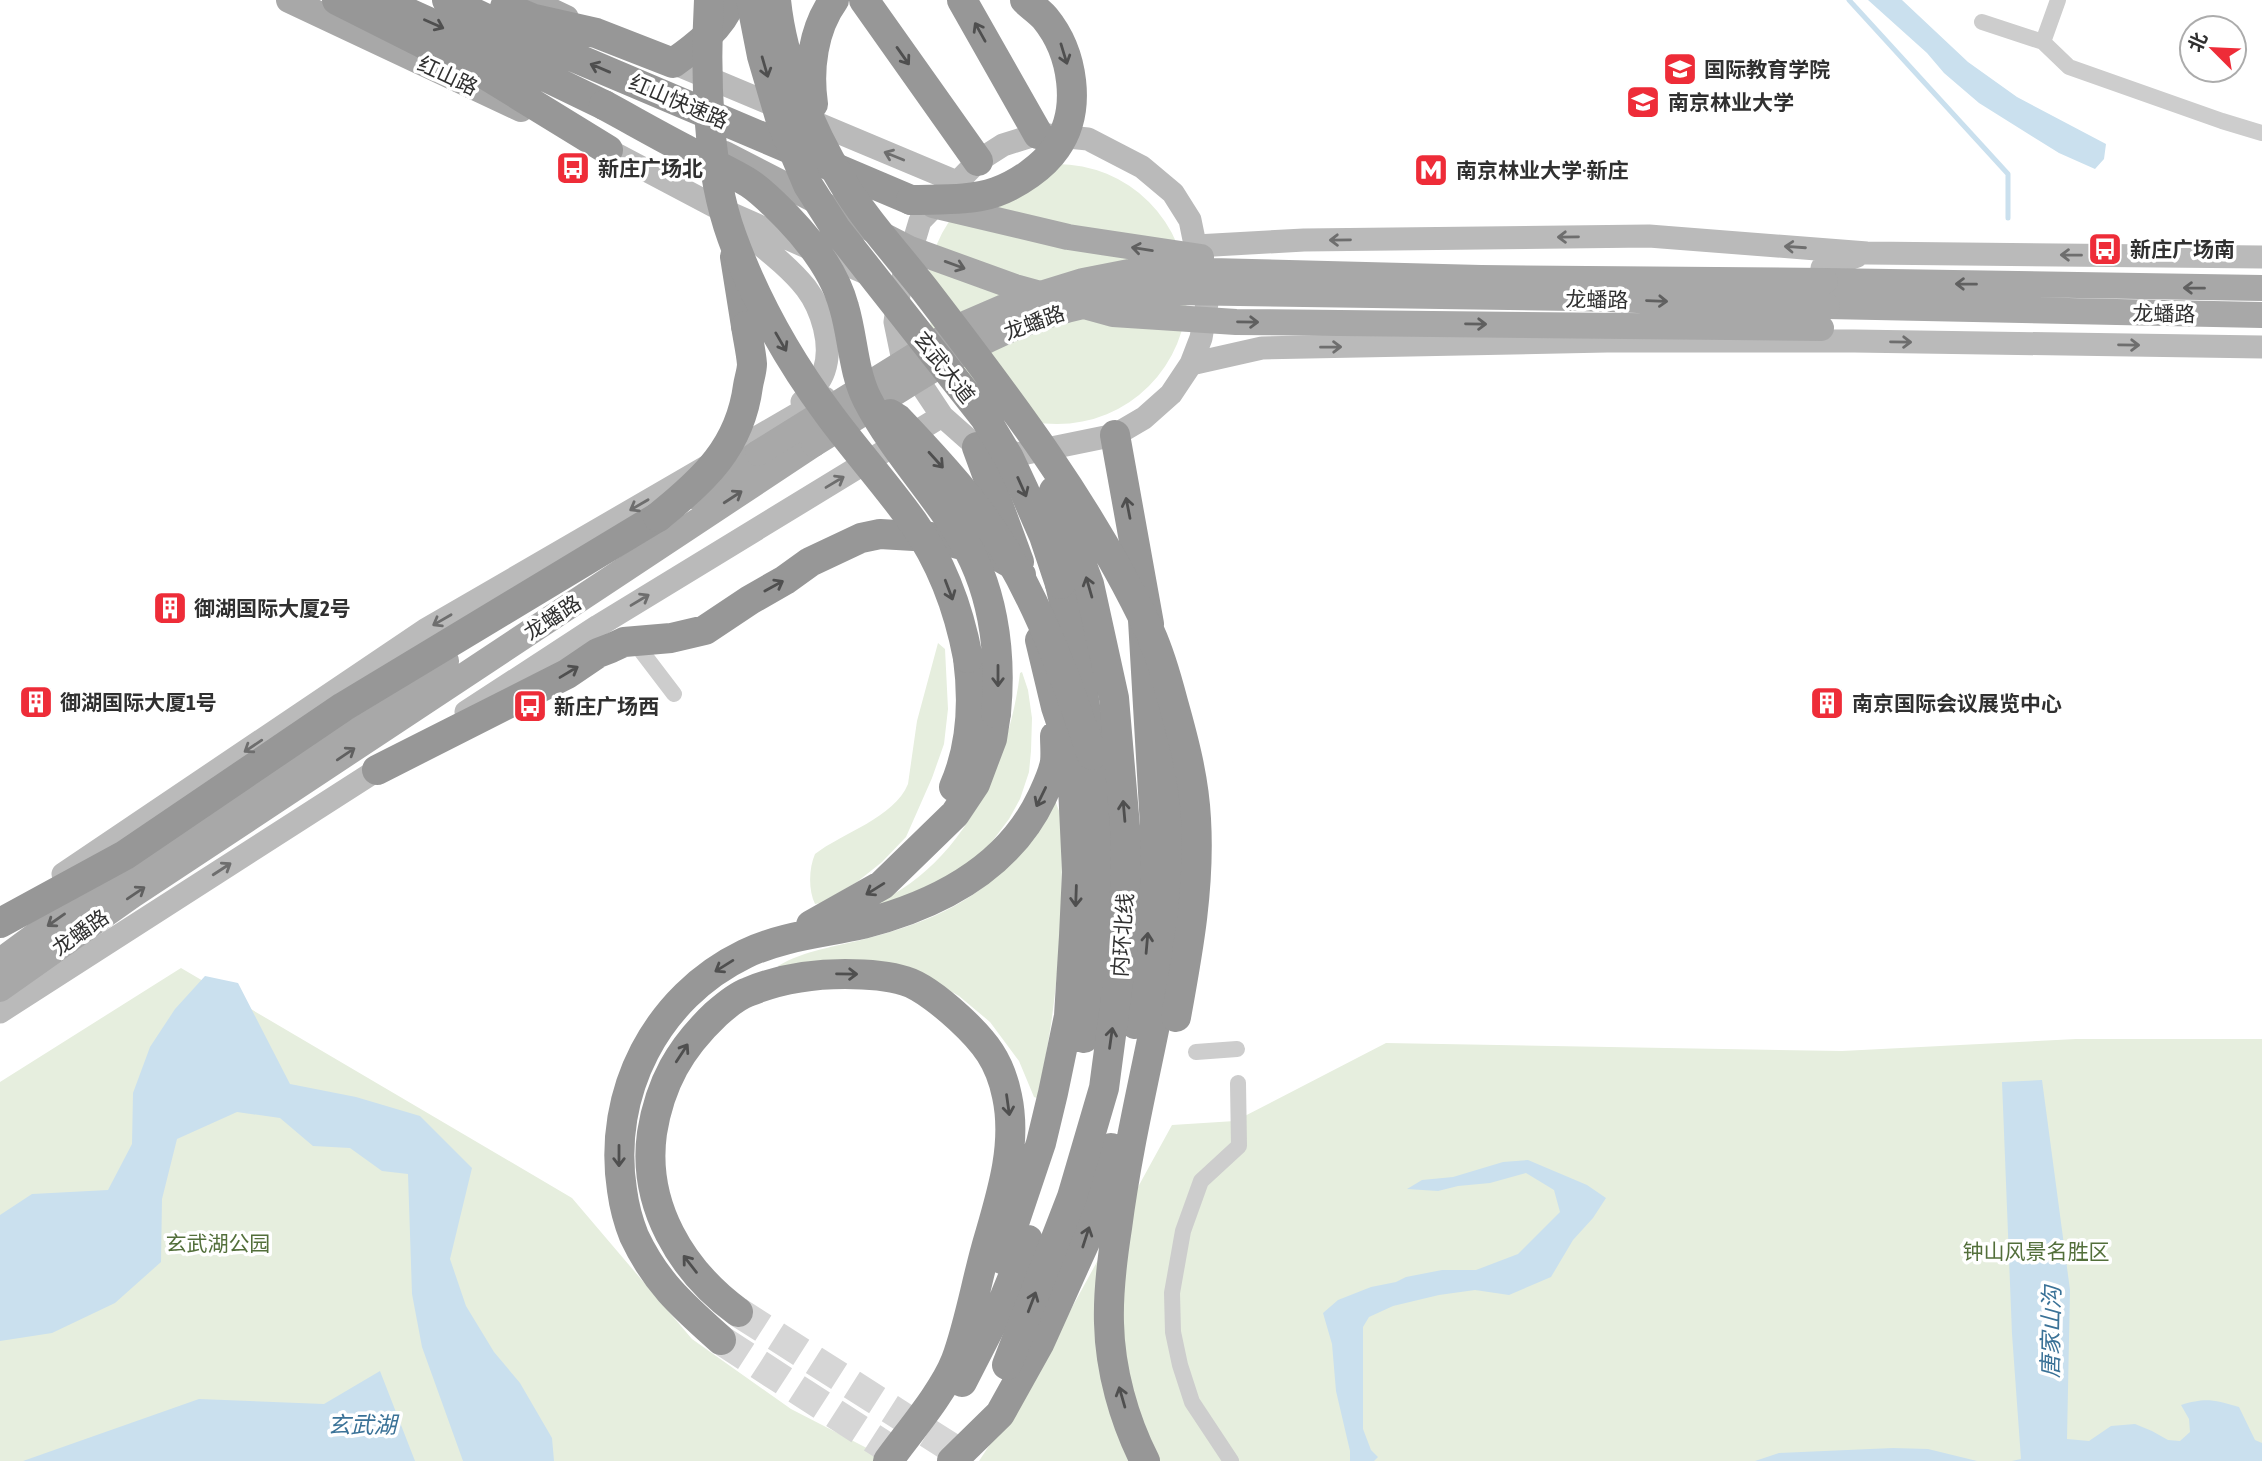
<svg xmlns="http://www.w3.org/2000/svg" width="2262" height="1461" font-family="'Asap Condensed','Noto Sans SC',sans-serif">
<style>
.green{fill:#e6eede}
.water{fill:#cae0ee}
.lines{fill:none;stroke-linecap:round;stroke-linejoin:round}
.stream{stroke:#cae0ee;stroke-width:5}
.highway-tunnel{stroke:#d6d6d6;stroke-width:30;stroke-dasharray:30 15;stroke-linecap:butt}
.street{stroke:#cdcdcd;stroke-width:16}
.secondary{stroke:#bababa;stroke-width:23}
.primary{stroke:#a8a8a8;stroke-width:26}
.highway{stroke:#979797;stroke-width:30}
.primary-bridge{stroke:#a8a8a8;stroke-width:26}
.highway-bridge{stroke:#979797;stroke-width:30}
.oneway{stroke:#4f4f4f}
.oneway2{stroke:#6e6e6e}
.oneway3{stroke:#606060}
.labels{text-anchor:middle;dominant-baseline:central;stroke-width:7;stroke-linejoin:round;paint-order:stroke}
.poi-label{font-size:21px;font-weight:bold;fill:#303030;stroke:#fff;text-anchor:start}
.street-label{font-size:21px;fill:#303030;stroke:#fff}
.park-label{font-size:21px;fill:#536f3b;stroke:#fff}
.water-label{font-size:23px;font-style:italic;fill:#3a7297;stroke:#fff}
</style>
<rect width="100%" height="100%" fill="#fff"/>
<!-- green -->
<path class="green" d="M927 294a130 130 0 1 1 260 0a130 130 0 1 1-260 0Z
M938 643 945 649 948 709 944 744 932 778 906 837 882 862 857 882 821 903 815 904C808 889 809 868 815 854 842 833 894 818 908 784L917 721Z
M1022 672 1028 690 1032 718 1031 751 1029 772 1020 799 1009 819 991 843 962 869 891 905H867C875 902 884 899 892 895 969 852 1010 756 1020 673Z
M1051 803H1056L1061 816C1064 911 1059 1005 1037 1098L1034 1097 1019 1061 990 1022 959 996 924 976 782 974 778 966C805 950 835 947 865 939 920 925 973 905 1011 861 1026 843 1038 822 1051 803Z
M181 968 572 1198 692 1339 791 1409 892 1461H0V1082Z
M2076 1039H2262V1461H979L1030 1384 1172 1125 1235 1121 1386 1043 1842 1051Z"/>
<!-- water -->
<path class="water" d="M1868 0H1902L1968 62 2017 97 2106 144 2104 159 2095 169 2059 153 1979 103 1944 73 1927 53Z
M205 976 238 983 290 1084 356 1097 420 1116 472 1168 450 1259 466 1306 494 1352 520 1383 552 1438 554 1461H463L422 1347 412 1294 408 1174 382 1171 350 1148 313 1146 280 1118 237 1112 177 1139 162 1199 161 1262 115 1303 52 1333 0 1341V1215L32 1194 108 1190 132 1144 133 1093 150 1047 175 1009Z
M2042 1080 2070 1290 2067 1439 2089 1441 2111 1426 2135 1424 2152 1431 2168 1440 2180 1441 2190 1432 2189 1419 2181 1405C2206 1397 2214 1400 2239 1407L2255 1440 2262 1443V1461H2012L2021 1459 2012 1334 2002 1082Z
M1528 1160 1587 1185 1606 1198 1593 1218 1573 1240 1551 1277 1509 1295 1475 1290 1439 1295 1393 1306 1369 1317 1363 1327V1429L1371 1450 1378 1457 1374 1461H1350V1451L1336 1391 1332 1344 1323 1313 1338 1300 1371 1287 1396 1282 1406 1277 1442 1270H1476L1518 1254 1560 1212 1554 1190 1526 1173 1490 1183 1458 1186 1438 1191 1407 1189 1422 1180 1453 1177 1503 1162Z
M380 1371 415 1461H23L199 1399 324 1404Z
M1893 1448 1928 1449 1977 1461H1755L1779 1453Z"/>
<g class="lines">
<!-- stream -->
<path class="stream" d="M1849 0 2008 174V218"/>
<!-- highway-tunnel -->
<path class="highway-tunnel" d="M738 1312 972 1461
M721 1340 908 1461"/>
<!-- street -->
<path class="street" d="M1982 22 2043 42 2069 67 2222 121 2262 133
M2043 42 2058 0
M642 652 674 694
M1196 1052 1237 1049
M1231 1461 1192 1402 1180 1365 1173 1332 1172 1293 1183 1231 1201 1181 1239 1146 1238 1083"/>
<!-- secondary -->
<path class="secondary" d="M673 63 957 182
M1038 134 1088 139 1142 167 1173 193 1190 220 1207 303 1201 338 1191 364 1171 394 1144 418 1115 435 1022 454 977 447 942 416 902 356 895 322 900 288 920 221 978 161 1003 145Z
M608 150 714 206 870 275
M733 222C757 243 786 263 806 288 822 309 833 345 824 371 820 383 810 394 802 402
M1196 246 1304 240 1649 236 1867 253 2262 257
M1822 268 1857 256
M1191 364 1262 348 1607 341H1854L2262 347
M466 712 598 626 942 416
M63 874 425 630 825 398
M0 1012 391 761"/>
<!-- primary -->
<path class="primary" d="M289 0 521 109
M528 0 566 18
M1825 281 2262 288
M1827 306 2262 315
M693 496 758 453
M0 961 56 920 446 661
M0 989 133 895 814 444"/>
<!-- highway -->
<path class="highway" d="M337 0 486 75 608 150
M380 0 488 49 604 105
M447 0 510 30 911 200
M864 0 978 161
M962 0 1038 134
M505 7 534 19 596 33 673 63C697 46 721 28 732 0
M735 257 746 326
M1115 435 1149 624
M977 447 1019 562
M1060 584 1080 672 1099 803 1100 872 1094 979 1084 1038
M377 770 567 674 598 653 611 648 624 642 671 638 705 630 750 600 785 580 810 562 861 538 880 534 931 537 993 553 1012 564 1021 575
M954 787C972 746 974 703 968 658
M0 923 125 855 343 707 658 517
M811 925 882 885 955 814 975 784 984 760 992 739 996 713
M1135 1024 1144 973 1155 826 1143 620
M1002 1259 1041 1143 1053 1093 1069 1016 1074 936 1077 872 1072 765 1066 737 1056 707 1040 640
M738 1312C681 1270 642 1205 652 1133 660 1083 680 1048 716 1014 725 1006 737 996 748 992 779 979 812 974 845 974 864 974 886 975 905 981 922 986 946 1006 959 1018 985 1042 1000 1061 1007 1096 1018 1147 1000 1199 986 1248 976 1284 969 1325 956 1360 943 1393 909 1432 888 1461
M721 1340C683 1306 656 1283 634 1236 628 1221 624 1205 622 1190 607 1093 656 997 745 954 782 936 824 933 863 924 937 905 1008 869 1042 797 1047 786 1053 774 1055 762 1056 754 1055 744 1055 736
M962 1382 1002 1304 1028 1240
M952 1461 1000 1414 1039 1344 1085 1242 1111 1148
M1145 1461C1124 1420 1110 1370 1109 1323 1108 1292 1112 1260 1117 1228 1129 1134 1154 1041 1170 947 1173 928 1178 908 1179 889 1185 821 1168 751 1158 684"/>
<!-- primary-bridge -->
<path class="primary-bridge" d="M725 154 910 249 1015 287 1113 314 1236 322 1821 328
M933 205 1068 237 1201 257
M814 444C878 405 939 361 1007 331 1059 307 1116 298 1173 292L1574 298 1827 306
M758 453 967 323 1018 301 1083 281 1129 272 1171 270 1481 278 1825 281"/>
<!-- highway-bridge -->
<path class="highway-bridge" d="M709 0C705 72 707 169 732 237 755 300 788 359 828 413 855 450 886 484 913 522 942 563 959 610 968 658
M751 0 762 56 781 121 808 185 836 229 985 418 1009 458 1023 488 1044 536 1060 584
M776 0C782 61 810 129 842 181 865 220 897 254 925 290 1008 398 1092 508 1150 632 1160 654 1167 679 1173 702 1184 741 1194 779 1196 819 1200 887 1188 951 1176 1017
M813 104C808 69 813 29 834 0
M604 105C630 119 656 134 683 148 704 160 728 170 749 183 763 192 776 206 788 218 812 243 835 273 844 307 853 337 853 371 867 399 891 446 929 487 957 530 993 584 1002 651 996 713
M911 200C939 199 970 201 996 192 1018 184 1043 167 1056 148 1083 110 1073 52 1045 18 1039 11 1031 6 1025 0
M890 414 898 419C938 461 980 506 1009 557 1045 620 1069 687 1092 755
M658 517C704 480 740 447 748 386 749 379 752 371 752 364 751 352 748 339 746 326
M1007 1365 1072 1197 1104 1088 1124 937 1126 838 1114 698 1089 584 1054 491"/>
</g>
<!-- one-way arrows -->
<defs><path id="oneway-shaft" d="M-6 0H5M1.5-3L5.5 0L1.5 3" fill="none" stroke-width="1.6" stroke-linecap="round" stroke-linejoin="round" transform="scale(1.75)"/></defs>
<g class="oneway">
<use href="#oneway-shaft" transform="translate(434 24) rotate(24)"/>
<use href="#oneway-shaft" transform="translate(980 32) rotate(-119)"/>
<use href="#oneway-shaft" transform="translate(1064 54) rotate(73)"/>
<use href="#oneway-shaft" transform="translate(903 56) rotate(55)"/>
<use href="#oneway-shaft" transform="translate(765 67) rotate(74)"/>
<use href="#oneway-shaft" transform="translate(600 68) rotate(-157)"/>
<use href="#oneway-shaft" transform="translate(781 342) rotate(60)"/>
<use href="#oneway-shaft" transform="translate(936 460) rotate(48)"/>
<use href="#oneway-shaft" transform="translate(1022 487) rotate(66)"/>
<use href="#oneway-shaft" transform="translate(1128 508) rotate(-101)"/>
<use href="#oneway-shaft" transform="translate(774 586) rotate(-29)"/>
<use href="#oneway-shaft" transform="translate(1089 587) rotate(-106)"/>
<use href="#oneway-shaft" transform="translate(949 590) rotate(69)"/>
<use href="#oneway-shaft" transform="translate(569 672) rotate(-31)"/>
<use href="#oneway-shaft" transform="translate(998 676) rotate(90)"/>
<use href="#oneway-shaft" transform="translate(1041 797) rotate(116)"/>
<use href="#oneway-shaft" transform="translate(1124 811) rotate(-95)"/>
<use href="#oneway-shaft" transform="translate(875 889) rotate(148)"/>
<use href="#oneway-shaft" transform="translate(1076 896) rotate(92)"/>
<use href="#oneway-shaft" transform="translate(1147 943) rotate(-85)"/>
<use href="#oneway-shaft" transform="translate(724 966) rotate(148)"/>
<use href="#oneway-shaft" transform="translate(847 974) rotate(1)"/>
<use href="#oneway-shaft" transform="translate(1111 1038) rotate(-82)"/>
<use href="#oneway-shaft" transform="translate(682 1053) rotate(-57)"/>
<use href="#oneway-shaft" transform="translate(1008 1105) rotate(82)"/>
<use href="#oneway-shaft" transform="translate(619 1156) rotate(90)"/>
<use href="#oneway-shaft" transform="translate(1086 1237) rotate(-72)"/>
<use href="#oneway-shaft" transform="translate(690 1264) rotate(-128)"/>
<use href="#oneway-shaft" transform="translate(1032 1302) rotate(-69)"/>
<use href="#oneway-shaft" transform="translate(1122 1397) rotate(-106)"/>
</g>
<g class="oneway2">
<use href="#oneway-shaft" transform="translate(894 156) rotate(-158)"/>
<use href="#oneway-shaft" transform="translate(1568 237) rotate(179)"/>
<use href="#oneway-shaft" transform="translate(1340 240) rotate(179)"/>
<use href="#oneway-shaft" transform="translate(1795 247) rotate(-176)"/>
<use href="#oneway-shaft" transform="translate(2071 255) rotate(-179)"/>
<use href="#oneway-shaft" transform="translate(1901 342) rotate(1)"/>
<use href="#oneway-shaft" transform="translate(2129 345) rotate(1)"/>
<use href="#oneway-shaft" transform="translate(1331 347) rotate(-1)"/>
<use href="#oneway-shaft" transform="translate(835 482) rotate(-31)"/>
<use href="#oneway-shaft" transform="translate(639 505) rotate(150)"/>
<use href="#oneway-shaft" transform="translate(640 600) rotate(-31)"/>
<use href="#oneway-shaft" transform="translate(442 620) rotate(150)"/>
<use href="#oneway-shaft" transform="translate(253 746) rotate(146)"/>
<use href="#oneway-shaft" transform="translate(222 869) rotate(-33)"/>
</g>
<g class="oneway3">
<use href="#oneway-shaft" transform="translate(1142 249) rotate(-171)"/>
<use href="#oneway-shaft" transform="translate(955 265) rotate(20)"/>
<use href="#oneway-shaft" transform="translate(1966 284) rotate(-179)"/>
<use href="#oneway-shaft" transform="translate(2194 288) rotate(-179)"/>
<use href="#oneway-shaft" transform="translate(1657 301) rotate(2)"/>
<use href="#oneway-shaft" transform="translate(1248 322) rotate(1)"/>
<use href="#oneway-shaft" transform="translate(1476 324) rotate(1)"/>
<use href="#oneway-shaft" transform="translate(733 497) rotate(-33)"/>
<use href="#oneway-shaft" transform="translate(346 754) rotate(-34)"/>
<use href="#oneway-shaft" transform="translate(136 893) rotate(-34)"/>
<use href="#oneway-shaft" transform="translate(56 920) rotate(145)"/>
</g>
<!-- icons -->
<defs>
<g id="university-square" transform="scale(1.75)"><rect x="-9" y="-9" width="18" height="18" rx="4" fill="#ee2c38" stroke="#fff"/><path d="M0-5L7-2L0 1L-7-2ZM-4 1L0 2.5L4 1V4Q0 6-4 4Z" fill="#fff"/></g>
<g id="bus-square" transform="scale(1.75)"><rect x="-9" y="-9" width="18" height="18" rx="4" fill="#ee2c38" stroke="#fff"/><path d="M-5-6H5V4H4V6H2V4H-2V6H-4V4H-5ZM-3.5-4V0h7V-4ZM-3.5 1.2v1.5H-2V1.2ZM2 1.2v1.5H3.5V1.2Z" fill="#fff"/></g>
<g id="metro-square" transform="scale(1.75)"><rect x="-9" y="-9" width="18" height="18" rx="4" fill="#ee2c38" stroke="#fff"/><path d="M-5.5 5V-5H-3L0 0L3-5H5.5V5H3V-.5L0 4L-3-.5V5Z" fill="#fff"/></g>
<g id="building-square" transform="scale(1.75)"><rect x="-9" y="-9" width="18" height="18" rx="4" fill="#ee2c38" stroke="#fff"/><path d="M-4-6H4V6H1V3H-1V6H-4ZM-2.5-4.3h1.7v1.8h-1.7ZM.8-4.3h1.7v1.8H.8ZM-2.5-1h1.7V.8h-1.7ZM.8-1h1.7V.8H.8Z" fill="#fff"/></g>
</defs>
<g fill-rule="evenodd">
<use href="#university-square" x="1680" y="69"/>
<use href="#university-square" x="1643" y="102"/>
<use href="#bus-square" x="573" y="168"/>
<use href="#metro-square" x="1431" y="170"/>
<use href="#bus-square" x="2105" y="249"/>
<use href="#building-square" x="170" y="608"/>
<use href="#building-square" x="36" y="702"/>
<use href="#building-square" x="1827" y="703"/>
<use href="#bus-square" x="530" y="706"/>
</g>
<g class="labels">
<!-- poi labels -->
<g class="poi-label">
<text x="1704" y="69">国际教育学院</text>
<text x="1668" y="102">南京林业大学</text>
<text x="598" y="168">新庄广场北</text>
<text x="1456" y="170">南京林业大学·新庄</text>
<text x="2130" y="249">新庄广场南</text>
<text x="194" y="608">御湖国际大厦2号</text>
<text x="60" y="702">御湖国际大厦1号</text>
<text x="1852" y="703">南京国际会议展览中心</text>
<text x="554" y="706">新庄广场西</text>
</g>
<!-- street labels -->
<g class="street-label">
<text transform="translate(448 75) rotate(25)">红山路</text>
<text transform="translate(679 101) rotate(23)">红山快速路</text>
<text transform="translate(1597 299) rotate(1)">龙蟠路</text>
<text transform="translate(2164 313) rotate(1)">龙蟠路</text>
<text transform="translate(1034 322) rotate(-20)">龙蟠路</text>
<text transform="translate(945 367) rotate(52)">玄武大道</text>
<text transform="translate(552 617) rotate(-33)">龙蟠路</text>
<text transform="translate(80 932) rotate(-35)">龙蟠路</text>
<text transform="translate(1122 935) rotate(-86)">内环北线</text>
</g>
<!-- park labels -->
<g class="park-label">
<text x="218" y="1243">玄武湖公园</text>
<text x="2036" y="1251">钟山风景名胜区</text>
</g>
<!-- water labels -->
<g class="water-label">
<text transform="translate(2051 1332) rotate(-89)">唐家山沟</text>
<text x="362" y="1425">玄武湖</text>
</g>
</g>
<!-- north arrow -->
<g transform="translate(2213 49) rotate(294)"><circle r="33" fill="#ffffff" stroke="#acacac" stroke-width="2"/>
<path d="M0-5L12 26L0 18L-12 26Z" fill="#ee2c38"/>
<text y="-10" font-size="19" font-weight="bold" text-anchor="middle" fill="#303030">北</text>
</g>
</svg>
